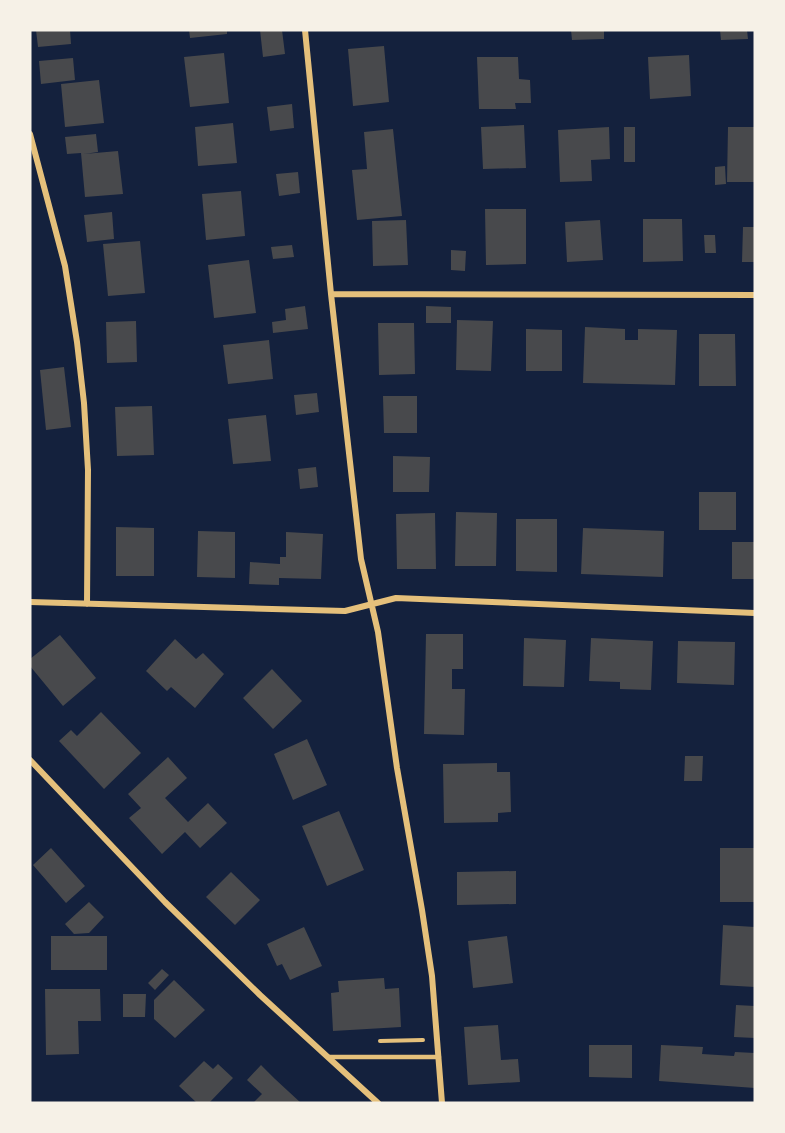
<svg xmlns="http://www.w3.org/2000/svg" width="785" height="1133" font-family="Raleway,sans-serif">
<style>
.building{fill:#48494c}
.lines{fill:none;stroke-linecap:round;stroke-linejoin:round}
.path{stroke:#e5c07b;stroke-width:4}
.service{stroke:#e5c07b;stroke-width:4.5}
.minor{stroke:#e5c07b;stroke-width:6}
</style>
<rect width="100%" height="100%" fill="#14213d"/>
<!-- building -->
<path class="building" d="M36 30H70L71 44 38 47Z
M189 30H227V34L190 38Z
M260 30H282L285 54 263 57Z
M571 30H604V39L572 40Z
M720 30H747L748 39 721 40Z
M384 46 389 102 353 106 348 49Z
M224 53 229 103 190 107 184 57Z
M689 55 691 96 650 99 648 57Z
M477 57H518L519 79 530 80 531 103H515L516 109H479Z
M73 58 75 80 41 84 39 61Z
M99 80 104 123 65 127 61 84Z
M292 104 294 128 270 131 267 107Z
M233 123 237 163 198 166 195 127Z
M524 125 526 168 483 169 481 127Z
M609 127 610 159 591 160 592 181 560 182 558 130Z
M624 127H635V162H624Z
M728 127H755V182H727Z
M393 129 402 216 357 220 352 170 367 169 364 132Z
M96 134 98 152 84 154 118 151 123 194 85 197 81 153 67 154 65 137Z
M725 166 726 184 715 185V167Z
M298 172 300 193 279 196 276 174Z
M241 191 245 236 206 240 202 194Z
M485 209H526V264L486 265Z
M112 212 114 239 87 242 84 215Z
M643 219H682L683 261 643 262Z
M406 220 408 265 373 266 372 221Z
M600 220 603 260 567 262 565 222Z
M743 227H755V262H742Z
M704 235H715L716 253H705Z
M140 241 145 293 108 296 103 244Z
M292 245 294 257 273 259 271 247Z
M451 250 466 251 465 271 451 270Z
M249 260 256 313 214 318 208 265Z
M305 306 308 329 273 333 272 322 286 320 285 309Z
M426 306 451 307V323H426Z
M457 320 493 321 491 371 456 370Z
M136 321 137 362 107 363 106 322Z
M378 323H414L415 374 379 375Z
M585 327 625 329V340H638V329L677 330 675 385 583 383Z
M526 329 562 330V371H526Z
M699 334H735L736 386H699Z
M269 340 273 379 228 384 223 345Z
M64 367 71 427 46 430 40 370Z
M317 393 319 412 296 415 294 395Z
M383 396H417V433H384Z
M152 406 154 455 117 456 115 407Z
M266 415 271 461 233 464 228 419Z
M393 456 430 457 429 492H393Z
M316 467 318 487 300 489 298 469Z
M699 492H736V530H699Z
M456 512 497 513 496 566H455Z
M435 513 436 569H397L396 514Z
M516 519H557V572L516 571Z
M116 527 154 528V576H116Z
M583 528 664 531 663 577 581 574Z
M198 531 235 532V578L197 577Z
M286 532 323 534 321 579 279 578V585L249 584 250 562 280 564V557H286Z
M732 542H755V579H732Z
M426 634H463V669H452V689H465L464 735 424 734Z
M60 635 96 678 63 706 30 666V659Z
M524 638 566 640 564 687 523 686Z
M591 638 653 641 651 690 620 689V682L589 681Z
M175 639 196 659 203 653 224 674 195 708 171 687 167 691 146 671Z
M678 641 735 642 734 685 677 683Z
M272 669 302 701 273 729 243 698Z
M101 712 141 753 104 789 59 741 71 730 77 736Z
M307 739 327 785 293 800 274 754Z
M685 756H703L702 781H684Z
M168 757 187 778 165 798 188 822 208 803 227 823 200 848 185 832 162 854 129 818 141 808 128 794Z
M497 763V772H510L511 812 498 813V822L444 823 443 764Z
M339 811 364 870 327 886 302 826Z
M51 848 85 886 66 903 33 865Z
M720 848H755V902H720Z
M516 871V904L457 905V872Z
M231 872 260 900 235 925 206 897Z
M89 902 104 917 89 933 74 934 65 924Z
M723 925 755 927V987L720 985Z
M304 927 322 966 290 980 282 964 277 966 267 944Z
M51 936H107V970H51Z
M507 936 513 983 473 988 468 941Z
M162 969 169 975 155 990 148 983Z
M384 978 385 989 399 988 401 1027 333 1031 331 993 339 992 338 981Z
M174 980 205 1010 175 1038 154 1019V1000Z
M45 989H100L101 1021H78L79 1054 46 1055Z
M123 994H146L145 1017H123Z
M736 1005 755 1006V1038L734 1037Z
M498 1025 501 1060 518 1059 520 1082 468 1085 464 1027Z
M589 1045H632V1078L589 1077Z
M661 1045 703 1047 702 1054 734 1056 735 1052 755 1053V1088L659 1081Z
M204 1061 213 1069 218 1064 233 1078 209 1103H197L179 1086Z
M261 1065 275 1079 301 1103H253L262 1094 247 1080Z"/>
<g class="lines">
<!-- path -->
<path class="path" d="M380 1041 423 1040"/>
<!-- service -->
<path class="service" d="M328 1057H439"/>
<!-- minor -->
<path class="minor" d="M305 30 331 294 361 559 378 632 397 768 422 910 432 976 442 1103
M30 134 65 266 77 342 84 403 88 470 87 604
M331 294 755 295
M30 602 345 611 396 598 755 613
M30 760 165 902 260 995 378 1103"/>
</g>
<!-- border -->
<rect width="785" height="1133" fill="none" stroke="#f6f1e7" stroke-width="63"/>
</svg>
